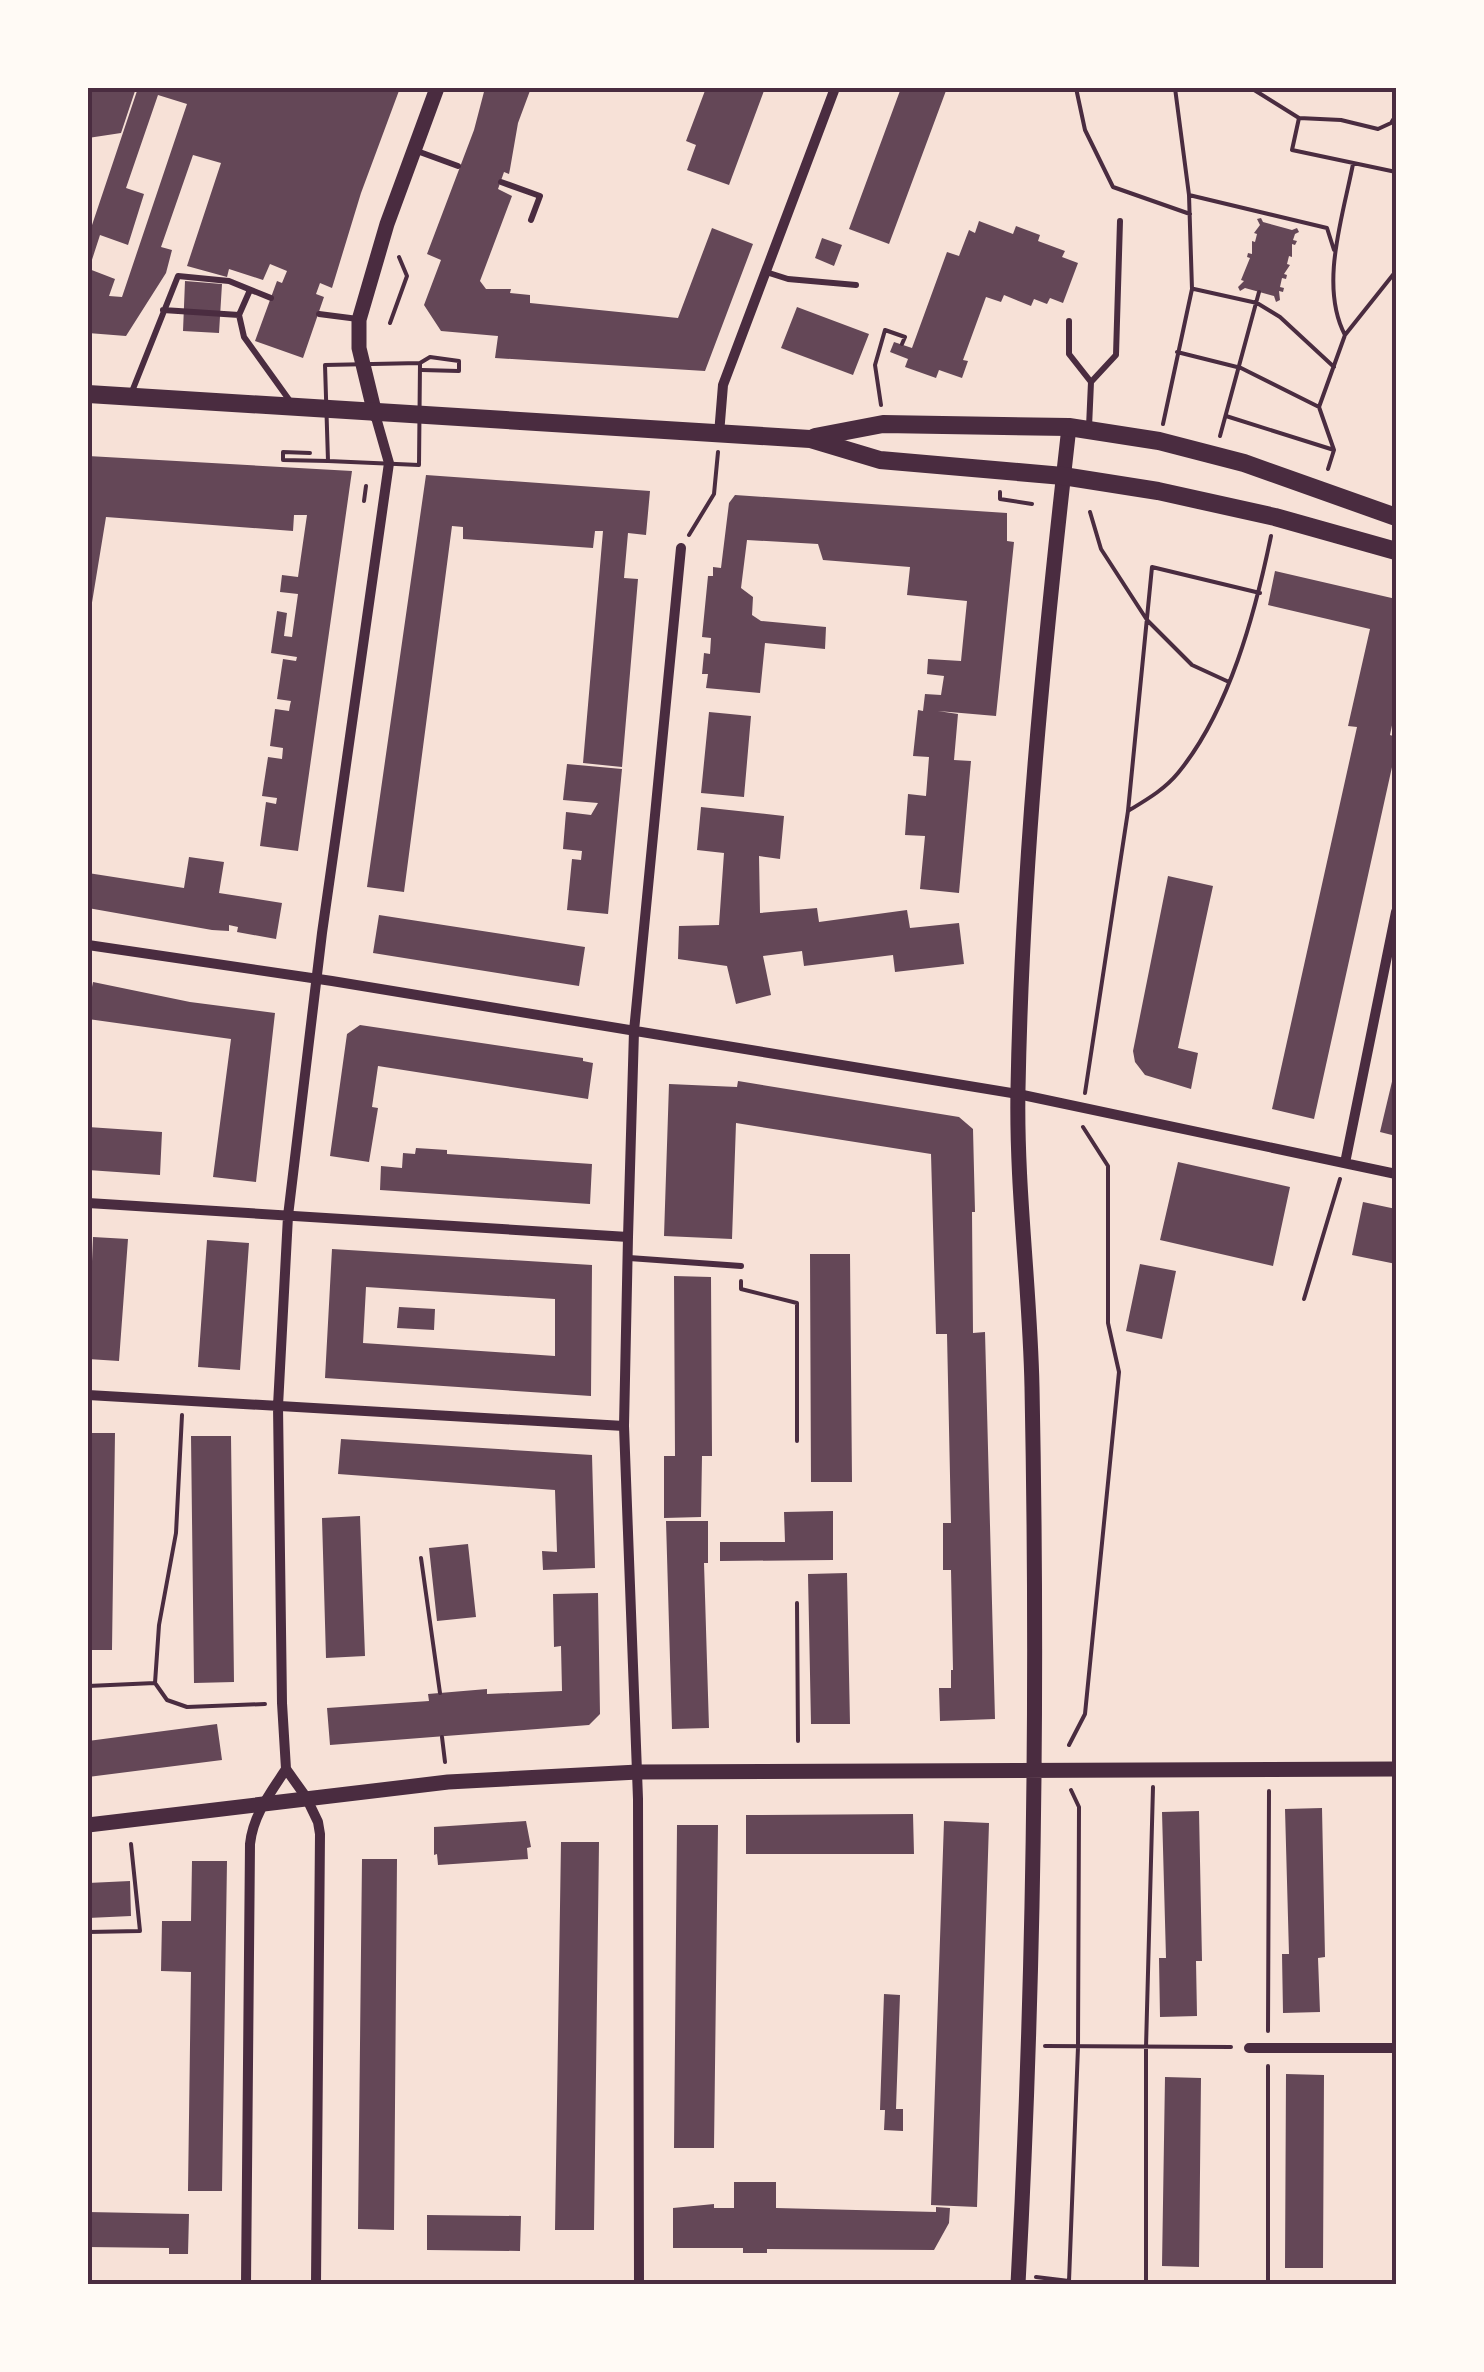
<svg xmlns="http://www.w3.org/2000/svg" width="1484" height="2372" font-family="'Sofia Sans Condensed',sans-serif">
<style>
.building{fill:#644757;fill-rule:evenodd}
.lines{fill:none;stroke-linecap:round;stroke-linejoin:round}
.path{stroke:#4a2c40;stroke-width:4}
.service{stroke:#4a2c40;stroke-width:6}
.minor{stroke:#4a2c40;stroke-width:10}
.tertiary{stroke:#4a2c40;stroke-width:15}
.primary{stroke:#4a2c40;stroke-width:18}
.neatline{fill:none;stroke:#4a2c40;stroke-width:4}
</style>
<rect width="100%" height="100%" fill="#f7e1d7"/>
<!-- building -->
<path class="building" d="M88 88H136L121 133 88 138Z
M138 88H400L361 193 332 288 320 283 316 294 324 297 303 358 255 341 277 281 282 283 287 271 270 264 263 280 229 269 227 277 187 266 221 163 193 155 161 247 172 250 166 273 126 336 88 333V237ZM158 95 187 104 122 297 109 296 115 279 89 269 100 235 128 245 144 194 126 188Z
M485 88H531L518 123 510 169 509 174 504 172 498 189 512 196 480 281 486 289H511L510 293 530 295V303L678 318 712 228 753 244 705 371 495 358 498 336 441 331 424 305 441 260 427 254 474 130Z
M706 88H765L729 185 687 170 696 145 686 141Z
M901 88H947L889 244 849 229Z
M1261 218 1263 222 1292 230 1297 228 1299 232 1295 234 1293 240 1297 241 1295 245 1292 244V257L1289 256 1287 264 1290 265 1284 274 1287 275 1286 279 1282 278 1280 287 1284 288 1283 292 1279 291 1280 300 1276 302 1274 296 1245 288 1240 291 1238 287 1244 281 1241 280 1250 258 1247 257 1248 253 1252 254V241L1255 242 1257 234 1254 233 1260 225 1257 219Z
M979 221 1013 234 1016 226 1040 235 1038 241 1065 251 1062 257 1078 263 1063 303 1050 298 1047 304 1034 299 1031 306 1004 295 1001 302 986 297 963 360 968 361 962 378 939 370 936 378 905 367 908 359 890 352 894 342 912 348 947 252 959 256 969 230 975 233Z
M822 238 842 245 834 266 815 258Z
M185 281 222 284 219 333 183 331Z
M797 307 869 334 853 375 781 348Z
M88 456 352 471 298 851 260 846 266 802 276 804 277 798 262 796 268 757 282 759 283 748 270 746 275 709 289 711 290 705 291 701 277 699 283 659 296 661 297 657 271 653 277 611 287 613 284 636 292 637 298 594 280 592 282 575 298 577 307 515H294L293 531 106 517 88 627Z
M426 475 650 491 646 535 628 533 624 578 638 579 622 767 583 763 603 531H595L593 548 463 539V527L452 526 404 892 367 887Z
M735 495 1007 513V541L1014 542 996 716 938 711 958 714 954 760 971 761 959 893 920 889 925 836 905 835 908 794 926 796 929 757 913 756 918 710 923 711 925 694 941 695 944 676 927 674 928 659 961 661 967 601 907 595 910 567 823 560 818 544 747 540 741 588 753 597 752 615 761 621 826 627 825 649 765 643 760 693 706 688 708 674H702L704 653 710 654 711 638 702 637 708 576H713V567L721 568 729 503Z
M1275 571 1396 599V706L1390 735 1396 737V749L1314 1119 1272 1109 1357 727 1348 726 1370 629 1268 605Z
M709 712 751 716 744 797 701 793Z
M567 764 622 769 608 914 567 910 572 859 581 860 582 851 563 849 566 812 591 815 598 803 563 800Z
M701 807 784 816 780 859 759 856 760 913 817 908 819 922 907 910 910 928 959 923 964 964 895 972 893 955 804 966 802 951 763 956 771 995 736 1004 727 966 678 959 679 926 719 925 724 853 697 850Z
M189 857 224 862 219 893 282 903 276 939 237 932 238 927 229 925V931L212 930 88 908V873L184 888Z
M1168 876 1213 886 1178 1048 1198 1053 1191 1089 1145 1075 1135 1062 1133 1051Z
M379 915 585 947 579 986 373 953Z
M93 982 190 1002 275 1013 256 1182 213 1177 231 1039 88 1019V987H92Z
M360 1025 583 1058V1061L593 1063 588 1099 378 1066 372 1107 378 1108 369 1162 330 1156 347 1034Z
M1395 1069H1396V1136L1380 1132Z
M738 1081 959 1117 973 1129 975 1212H972L973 1333 985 1332 995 1719 940 1721 939 1688H951V1670H953L951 1570H943V1523H951L947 1334H936L931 1154 736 1123 732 1239 664 1236 669 1084 737 1087Z
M88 1127 162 1132 160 1175 88 1170Z
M416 1148 447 1150V1154L592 1164 590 1204 380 1190 381 1166 402 1168 403 1153 415 1154Z
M1178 1162 1290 1187 1273 1266 1160 1240Z
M1363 1202 1396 1209V1264L1352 1255Z
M93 1237 128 1239 119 1361 88 1359Z
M207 1240 249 1243 240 1370 198 1367Z
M332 1249 592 1265 591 1396 325 1378ZM366 1287 555 1299V1356L363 1343Z
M810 1254H850L852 1482H811Z
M1140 1264 1176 1271 1162 1339 1126 1331Z
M674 1276 711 1277 712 1456H702L701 1517 664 1518V1456H675Z
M399 1307 435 1309 434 1330 397 1328Z
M88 1433H115L112 1650H88Z
M191 1436H231L234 1682 194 1683Z
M341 1439 592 1455 595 1568 543 1570 542 1551 557 1552 555 1490 338 1474Z
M833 1511V1560L720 1561V1542H785L784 1512Z
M360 1516 365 1656 326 1658 322 1518Z
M666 1521H708V1563H704L709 1728 672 1729Z
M468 1544 476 1617 437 1621 429 1548Z
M847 1573 850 1724H811L808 1574Z
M598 1593 600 1714 589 1725 330 1745 327 1708 429 1701 428 1694 487 1689V1694L562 1691 561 1646 554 1647 553 1594Z
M217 1724 222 1760 88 1777V1741Z
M1322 1808 1325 1957 1318 1958 1320 2012 1283 2013 1282 1954H1289L1285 1809Z
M1199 1811 1202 1961H1196L1197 2016 1160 2017 1159 1958H1166L1162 1812Z
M913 1814 914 1854H746V1815Z
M526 1821 531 1847 527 1848 528 1859 438 1865 437 1854 434 1855V1827Z
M944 1821 989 1823 977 2207 931 2205Z
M677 1825H718L714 2148H674Z
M561 1842H599L594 2230H555Z
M362 1859H397L394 2230 358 2229Z
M192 1861H227L222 2191H188L191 1972 161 1971 162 1921H191Z
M130 1881 131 1916 88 1918V1883Z
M884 1994 900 1995 896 2109H903V2131L884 2130 885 2110H880Z
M1286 2074 1324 2075 1323 2268H1285Z
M1165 2077 1201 2078 1199 2267 1162 2266Z
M734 2182H776V2208L936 2212V2207L950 2208 949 2223 934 2250 767 2249V2253H743V2248H673V2208L714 2204V2208H734Z
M88 2212 189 2214 188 2254H169V2248L88 2247Z
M427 2215 521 2216 520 2251 427 2250Z"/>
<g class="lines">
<!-- path -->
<path class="path" d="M1076 88 1085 130 1113 187 1190 214
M1251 88 1299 118 1292 150 1396 172
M1299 118 1341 120 1378 129 1391 123 1396 115
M1189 195 1327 228 1334 250
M1194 289 1257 303 1280 317 1334 367
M390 323 407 276 399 257
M1345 335C1319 286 1343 216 1353 164
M1177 352 1241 368 1319 407
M420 363 419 465 328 461 325 365Z
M420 363 430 357 459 361V371L422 370
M881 405 875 365 885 330 905 337 902 344
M1226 416 1334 450
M1163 424 1192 289 1189 195 1175 88
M1220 436 1259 292
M310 453 283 452V460L328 461
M1328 469 1334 450 1319 407 1345 335 1396 271
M1000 492V499L1032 504
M364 501 366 486
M1090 512 1101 549 1147 620 1192 665 1229 682
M689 535 714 494 718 452
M1128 811C1146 800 1164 790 1178 773 1229 711 1255 614 1271 536
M1085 1093 1128 811 1152 567 1260 593
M741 1281V1289L797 1303V1441
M1304 1299 1340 1179
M421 1558 440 1693
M797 1603 798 1741
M155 1683 167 1700 187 1707 265 1704
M88 1686 155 1683 159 1625 176 1533 182 1415
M442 1737 445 1762
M1069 1745 1085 1714 1119 1372 1108 1323V1166L1083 1127
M88 1932 140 1931 131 1844
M1268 2031 1269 1791
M1394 2034 1396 1788
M1045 2046 1231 2047
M1394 2063V2284
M1036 2277 1069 2281 1078 2047 1079 1807 1071 1790
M1146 2284V2047L1153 1787
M1268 2284V2066"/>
<!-- service -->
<path class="service" d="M417 151 458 166
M501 182 540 196 531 220
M766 272 788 279 856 285
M250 290 239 315 244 337 290 401
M163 310 239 315
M319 314 358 319
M1069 321V354L1091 382 1089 427
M1091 382 1116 355 1120 221
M131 394 178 276 229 281 271 298
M629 1258 741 1266"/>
<!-- minor -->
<path class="minor" d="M719 434 723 385 835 88
M88 945 332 981 1018 1094 1396 1174
M1345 1163 1396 912
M88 1203 628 1237
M88 1395 624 1426
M1249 2048H1396
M246 2284 250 1844C253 1815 271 1792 286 1769
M316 2284 320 1834 318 1822 306 1797 286 1769 282 1703 278 1406 288 1216 322 933 389 463 375 414
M639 2284 638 1799 624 1426 628 1237 634 1031 681 548"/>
<!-- tertiary -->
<path class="tertiary" d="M375 414 359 348V320L387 224 437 88
M88 1825 448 1782 638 1772 1396 1769
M1018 2284C1034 1986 1038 1687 1032 1387 1030 1288 1016 1188 1018 1089 1022 867 1044 647 1069 427"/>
<!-- primary -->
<path class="primary" d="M88 394 810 439 880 460 1063 476 1158 491 1275 517 1396 551
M815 437 883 424 1069 427 1159 441 1244 463 1396 517"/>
</g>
<!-- border -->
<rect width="1484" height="2372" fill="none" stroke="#fffaf5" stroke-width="180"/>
<rect x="90" y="90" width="1304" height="2192" class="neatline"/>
</svg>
